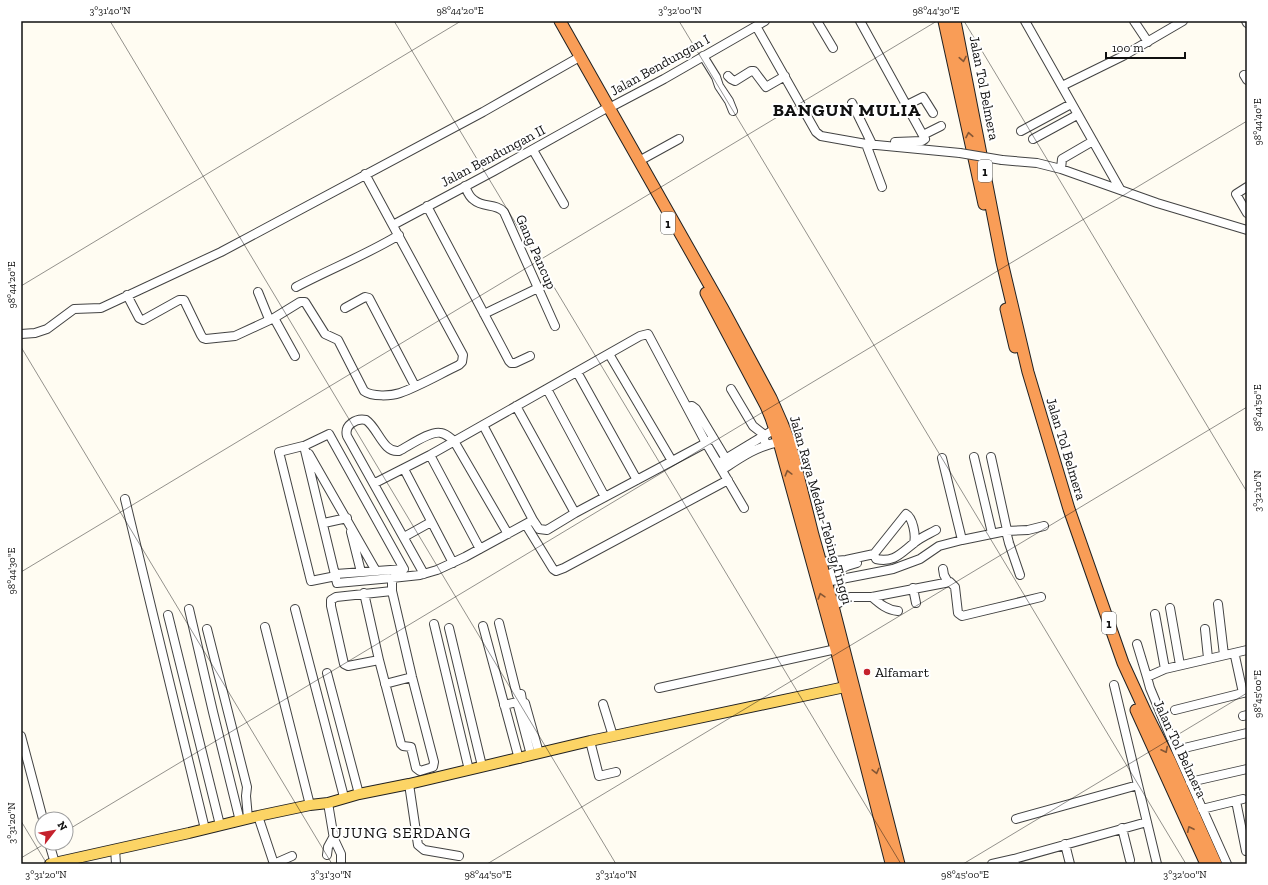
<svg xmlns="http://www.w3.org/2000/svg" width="1268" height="885" font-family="'Zilla Slab',serif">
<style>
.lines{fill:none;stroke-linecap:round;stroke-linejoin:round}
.minor-casing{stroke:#434343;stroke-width:10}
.major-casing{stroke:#212121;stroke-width:12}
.highway-casing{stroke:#212121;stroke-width:13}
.minor{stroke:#fff;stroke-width:8}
.major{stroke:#fcd465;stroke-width:10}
.highway{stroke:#f99d57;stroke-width:11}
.minor-bridge-casing{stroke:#434343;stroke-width:10;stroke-linecap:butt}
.minor-bridge{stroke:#fff;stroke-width:8}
.oneway{stroke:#845634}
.ticks{fill:none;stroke:#101010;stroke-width:1;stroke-opacity:0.45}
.poi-dot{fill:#c5222d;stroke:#fff;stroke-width:1.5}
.labels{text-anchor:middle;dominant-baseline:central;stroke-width:4;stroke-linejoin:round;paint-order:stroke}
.shield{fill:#fff;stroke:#585858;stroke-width:1}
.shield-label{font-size:13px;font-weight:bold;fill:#101010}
.street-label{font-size:14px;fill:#101010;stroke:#fff}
.poi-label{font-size:14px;fill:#101010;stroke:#fff;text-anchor:start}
.quarter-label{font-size:16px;letter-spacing:1px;fill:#101010;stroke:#fff}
.district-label{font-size:18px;font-weight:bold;letter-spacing:1px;fill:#101010;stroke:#fff}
.neatline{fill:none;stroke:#101010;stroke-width:1.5}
.ticks-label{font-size:10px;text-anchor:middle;fill:#101010}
</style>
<rect width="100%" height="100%" fill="#fffcf2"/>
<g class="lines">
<!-- minor casing -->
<g class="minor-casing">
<path id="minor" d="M817 21 833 48
M860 21 925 139 922 141 895 142
M1025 21 1120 189
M1134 21 1148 42
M1246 21 1247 23
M756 26 816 132 821 136 866 144 960 153
M703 56 716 77 719 86 729 101 733 111
M1244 75 1247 80
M728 76 731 79 735 81 751 71H754L766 87 785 76
M1062 86 1123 56 1183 21
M852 103 872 144
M907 105 923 97 933 113
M609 108 664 79 765 21
M1021 131 1071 104
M923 135 941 126
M1033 139 1077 115
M866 144 882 187
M533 150 564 204
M1002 160 1037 163 1061 169 1157 203 1247 230
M639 161 679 139
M1061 169 1062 159 1093 141
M465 186C467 191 469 197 474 200 483 208 496 203 504 212L555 326
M1247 187 1236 194 1247 213
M427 206 509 361 511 363H515L530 356
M393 225 494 171 605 109
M296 287C330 269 366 255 399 235
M258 292 269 319
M127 295 139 318 143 320 179 300H184L201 335 203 338 206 339 235 336 274 318 300 302H305L325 334 338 340 364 391C372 397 391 396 400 393 420 386 440 374 459 365L462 362 463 355 365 174
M345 308 365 297 369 298 415 386
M484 314 538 288
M274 318 295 356
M21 334 35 333 47 329 74 309 101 308 221 252 483 112 576 59
M609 354 672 461
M577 372 637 480
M547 389 605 497
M731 389 753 426 762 433 766 445
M516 406 575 513
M687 407 692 406 696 409 726 459
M483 425 533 520
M713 438 706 443 744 508
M303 446 279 452 311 581 336 576
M304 446 329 434 404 569 336 574
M304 446 337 583 392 578
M309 454 376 571
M430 455 480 549
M974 457 992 533
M991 457 1007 530
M942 458 962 540
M722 461 775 429
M404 469 453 563
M722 470C740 458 757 446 779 442
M375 483 430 455 640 336 648 334 706 443 575 513 547 530 539 529 533 520 465 557 437 570 420 575 392 578V591L412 677 434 762 433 767 420 771 416 768 411 747 403 746 401 744 379 660 348 666 344 664 331 606V600L336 597 392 591
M125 499 205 829
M324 523 347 518
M526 525 553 569 556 571 564 568 728 480
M1006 531 1009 543 1020 575
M351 532 361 572
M404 537 431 522
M874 554 876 559C894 563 901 553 914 543 921 537 929 534 936 530
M821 562 846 560 874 554 906 514C913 518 916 535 914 543
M943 569 944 575 948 582
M424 574 347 436C344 425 356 418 366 420 378 428 383 453 399 451 409 446 431 430 441 433 447 434 450 438 454 441L508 534
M825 576 847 566 857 563
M826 582 893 569 920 559 939 546 962 540 1006 531 1028 530 1044 526
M913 588 916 603
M364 593 379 660
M872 597C880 604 887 610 898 611
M1218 604 1224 655
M833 606 850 597H872L950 582 955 587 958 613 962 616 1041 597
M1170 608 1180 665
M189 609 213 712 240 821
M295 609 344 797
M1155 614 1165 669
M168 615 220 825
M499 623 517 695 521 694 522 700 517 702
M434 624 469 770
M483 626 519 759
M265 627 310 805
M449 628 482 766
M207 629 247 787 246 796 248 818
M1205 629 1208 658
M1137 644 1147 677
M1235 656 1243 693
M327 673 359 794
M385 684 412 677
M1114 685 1157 864
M659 688 836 649
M525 703 539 753
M603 704 613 736
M504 705 517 702 531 755
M1175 710 1247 692
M1243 716 1247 715
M21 736 43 819
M590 741 599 776 616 772
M1176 750 1247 733
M1190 782 1247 769
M409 784 418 845 424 850 459 856
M1236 801 1246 851
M328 803 334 839 341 854V864
M1202 809 1243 799
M258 816 273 861 276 863 292 856
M1016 819 1138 785
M1122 828 1130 860
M49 843 55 863
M1065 844 1070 864
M115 849 116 864
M327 855 328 847 334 836
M1014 859 1147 822
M992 864 1014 859 1015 864
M1227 864 1176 750 1150 688 1147 677 1165 669 1247 650"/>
</g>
<!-- major casing -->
<g class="major-casing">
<path id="major" d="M50 864 189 833 258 816 310 805 328 803 359 794 409 784 590 741 845 687"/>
</g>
<!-- highway casing -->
<g class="highway-casing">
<path id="highway" d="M560 21 723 309 771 398 782 423 790 443 813 535 833 606 899 864
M944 21 984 204
M955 21 1002 262 1028 372 1069 509 1123 663 1146 713 1170 761 1216 864
M706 293 766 406 771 418 779 442 836 649 891 863
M1006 309 1015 347
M1136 710 1206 864"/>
</g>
<!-- minor -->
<use href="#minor" class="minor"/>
<!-- major -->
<use href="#major" class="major"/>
<!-- highway -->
<use href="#highway" class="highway"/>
<!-- minor-bridge casing -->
<g class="minor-bridge-casing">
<path id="minor-bridge" d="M960 153 1002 160"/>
</g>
<!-- minor-bridge -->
<use href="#minor-bridge" class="minor-bridge"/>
</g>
<!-- one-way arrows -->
<defs><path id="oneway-chevron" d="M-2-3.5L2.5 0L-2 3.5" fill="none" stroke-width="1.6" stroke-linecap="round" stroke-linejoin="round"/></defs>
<g class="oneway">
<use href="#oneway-chevron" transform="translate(963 59) rotate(79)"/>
<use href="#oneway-chevron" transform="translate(969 135) rotate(-101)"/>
<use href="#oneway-chevron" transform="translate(788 473) rotate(-105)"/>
<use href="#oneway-chevron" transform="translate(821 596) rotate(-107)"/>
<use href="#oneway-chevron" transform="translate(1165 750) rotate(63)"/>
<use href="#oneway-chevron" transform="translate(876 771) rotate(76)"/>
<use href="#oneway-chevron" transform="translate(1190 829) rotate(-115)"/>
</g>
<!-- ticks -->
<path class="ticks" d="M110 21 616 864M394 21 901 864M679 21 1186 864M964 21 1247 492M21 286 461 21M21 347 332 864M21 572 937 21M21 821 47 864M66 831 1247 121M21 858 46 843M487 864 1247 407M963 864 1247 693"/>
<!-- markers -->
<circle class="poi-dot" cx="867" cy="672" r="4"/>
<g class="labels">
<!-- shield labels -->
<g class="shield">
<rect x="978" y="160" width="14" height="22" rx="3"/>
<rect x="661" y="212" width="14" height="22" rx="3"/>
<rect x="1102" y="612" width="14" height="22" rx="3"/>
</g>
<g class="shield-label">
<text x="985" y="171">1</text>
<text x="668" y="223">1</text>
<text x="1109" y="623">1</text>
</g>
<!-- street labels -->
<g class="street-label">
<text transform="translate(660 65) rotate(-29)">Jalan Bendungan I</text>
<text transform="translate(984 88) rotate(79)">Jalan Tol Belmera</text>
<text transform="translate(493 156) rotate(-28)">Jalan Bendungan II</text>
<text transform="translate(536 252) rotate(66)">Gang Pancup</text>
<text transform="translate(1066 449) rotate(73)">Jalan Tol Belmera</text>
<text transform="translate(821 510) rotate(74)">Jalan Raya Medan-Tebing Tinggi</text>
<text transform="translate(1180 749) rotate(65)">Jalan Tol Belmera</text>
</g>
<!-- poi labels -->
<g class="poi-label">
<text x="875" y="672">Alfamart</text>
</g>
<!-- quarter labels -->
<g class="quarter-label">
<text x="401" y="832">UJUNG SERDANG</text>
</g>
<!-- district labels -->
<g class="district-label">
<text x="847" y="110">BANGUN MULIA</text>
</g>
</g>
<!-- border -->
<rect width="1268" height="885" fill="none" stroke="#ffffff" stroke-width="44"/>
<!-- north arrow -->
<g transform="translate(54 831) rotate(59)"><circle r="19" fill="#ffffff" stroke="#9f9f9f"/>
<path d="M0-3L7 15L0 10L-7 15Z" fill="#c5222d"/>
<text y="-6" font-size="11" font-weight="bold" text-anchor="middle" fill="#101010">N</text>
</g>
<!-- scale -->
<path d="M1106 52v6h79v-6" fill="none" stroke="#101010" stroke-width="2"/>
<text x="1112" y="52" font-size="12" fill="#101010" stroke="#ffffff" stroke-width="3" paint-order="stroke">100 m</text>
<rect x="22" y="22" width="1224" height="841" class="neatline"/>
<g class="ticks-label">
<text x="110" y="14">3°31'40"N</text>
<text x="460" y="14">98°44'20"E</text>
<text x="680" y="14">3°32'00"N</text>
<text x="936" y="14">98°44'30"E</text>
<text transform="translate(1257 122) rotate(-90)" y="4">98°44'40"E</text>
<text transform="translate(11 285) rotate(-90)" y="4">98°44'20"E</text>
<text transform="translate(1257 408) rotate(-90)" y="4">98°44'50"E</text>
<text transform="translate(1257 491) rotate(-90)" y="4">3°32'10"N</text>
<text transform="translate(11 571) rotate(-90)" y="4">98°44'30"E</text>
<text transform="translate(1257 694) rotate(-90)" y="4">98°45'00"E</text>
<text transform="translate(11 823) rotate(-90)" y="4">3°31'20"N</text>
<text x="46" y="878">3°31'20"N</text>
<text x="331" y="878">3°31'30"N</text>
<text x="488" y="878">98°44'50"E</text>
<text x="616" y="878">3°31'40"N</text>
<text x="965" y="878">98°45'00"E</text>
<text x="1185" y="878">3°32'00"N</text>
</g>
</svg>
